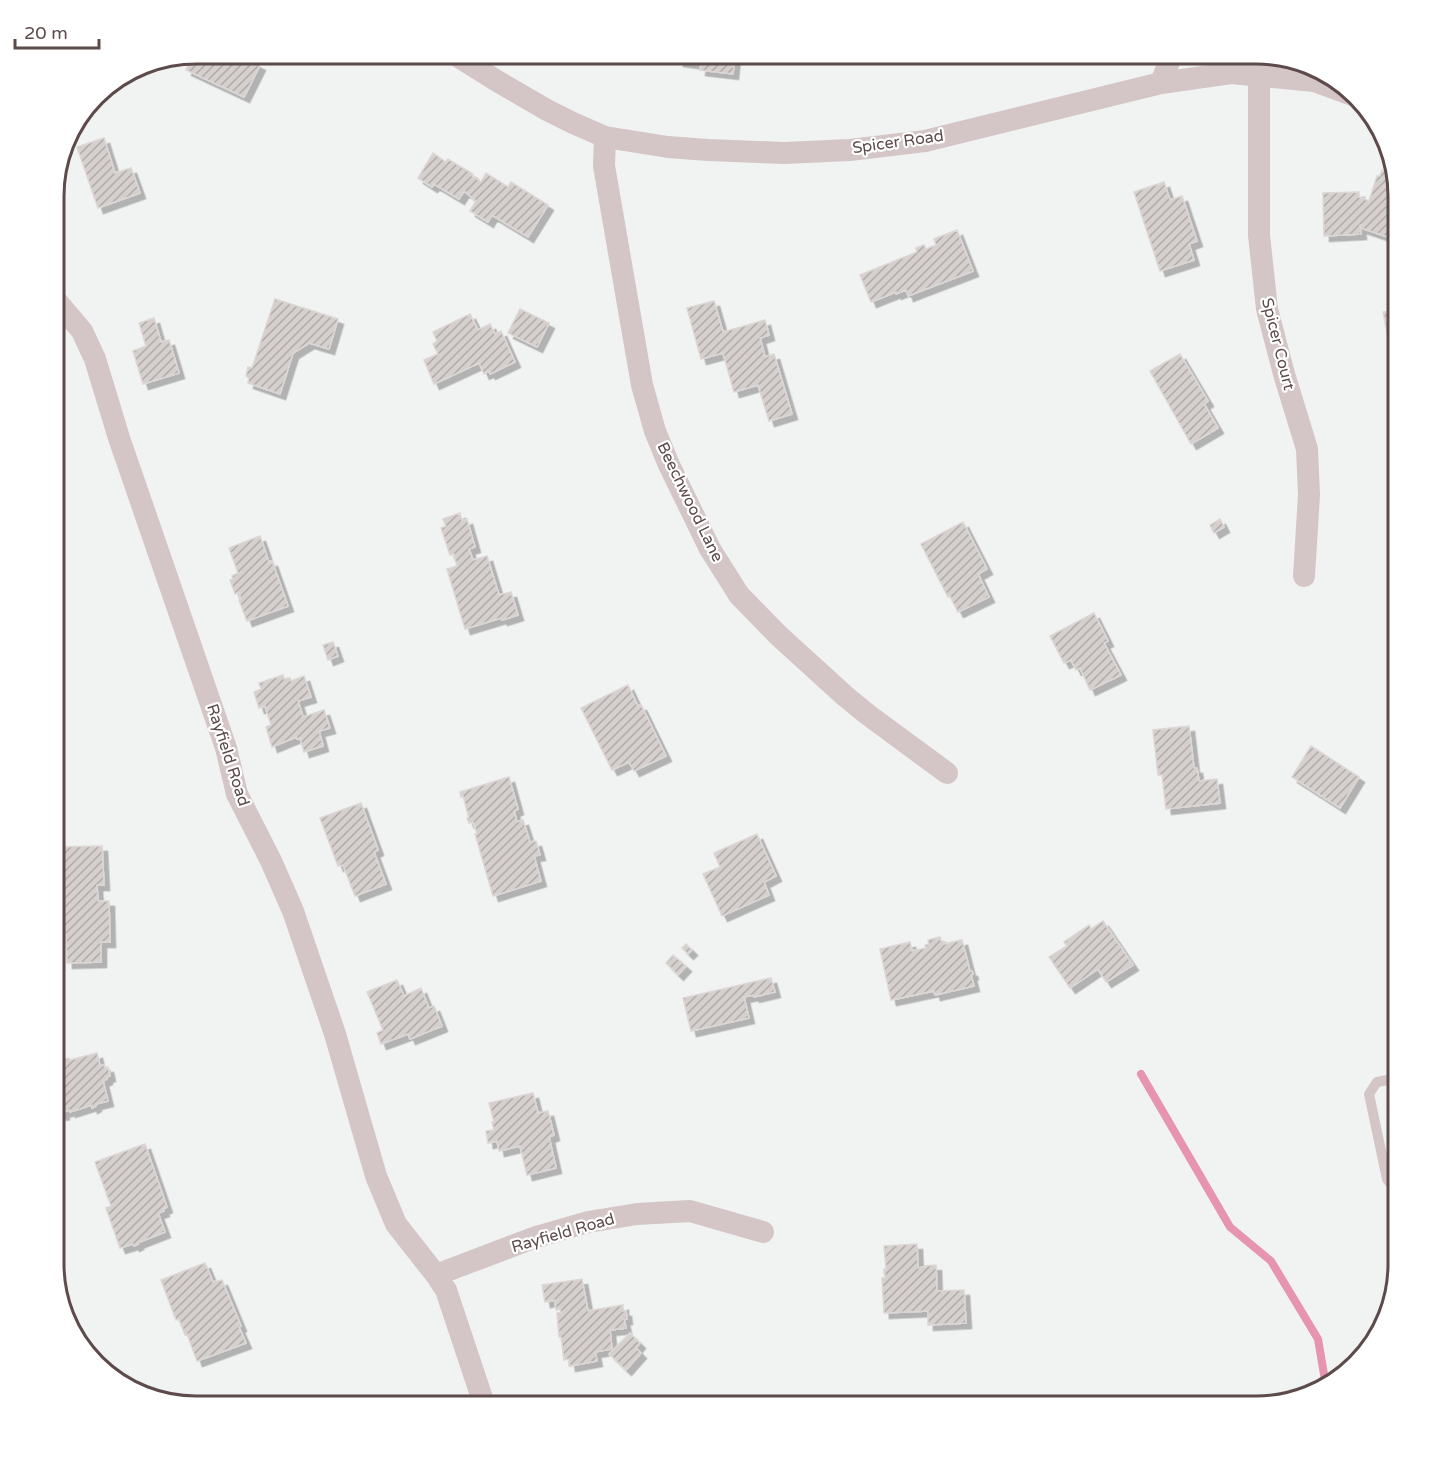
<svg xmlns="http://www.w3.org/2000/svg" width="1453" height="1461" font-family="'Varela Round',sans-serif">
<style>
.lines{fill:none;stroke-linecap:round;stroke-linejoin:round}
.stream{stroke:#e694af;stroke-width:8}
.building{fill:url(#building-hatch);stroke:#dcd6d5;stroke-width:1.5;filter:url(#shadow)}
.lane{stroke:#d4c6c7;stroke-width:10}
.street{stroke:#d4c6c7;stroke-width:22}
.labels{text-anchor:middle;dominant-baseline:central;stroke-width:4.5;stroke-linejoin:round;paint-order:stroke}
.street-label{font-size:16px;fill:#5d4a4b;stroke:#fff}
.rim{fill:none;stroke:#5d4a4b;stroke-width:3}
</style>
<defs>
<pattern id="building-hatch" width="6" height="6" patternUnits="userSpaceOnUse" patternTransform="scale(1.5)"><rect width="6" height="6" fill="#d5cfce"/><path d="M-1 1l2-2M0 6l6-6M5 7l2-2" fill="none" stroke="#b0aaa9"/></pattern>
<filter id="shadow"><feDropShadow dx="5.5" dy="5.5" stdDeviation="0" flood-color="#0004"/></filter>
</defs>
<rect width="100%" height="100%" fill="#f1f3f2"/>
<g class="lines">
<!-- stream -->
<path class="stream" d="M1141 1074 1230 1227 1271 1261 1318 1339 1326 1386"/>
</g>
<!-- building -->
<path class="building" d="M197 54H237L260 65 244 97 186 70 193 55Z
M679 54H735L733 74 700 70 701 64 678 61Z
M104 138 115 173 131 168 140 193 98 208 77 147Z
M433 153 446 162 448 159 473 174 472 176 481 182 486 173 508 187 511 182 548 205 528 237 492 215 488 222 470 211 476 201 464 191 459 199 434 184 432 187 418 178Z
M1382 170 1394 174 1399 197V241L1361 228V225H1360L1361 234 1324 236 1323 193 1359 192V197L1369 201 1377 176H1380Z
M1164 182 1170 200 1182 196 1197 241 1189 244 1194 260 1160 271 1134 192Z
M957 230 973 271 908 296 906 290 896 294V292L871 302 860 275 917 252 916 248 924 245 926 249 936 245 934 239Z
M275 299 338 319 329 349 309 343 293 353 280 394 248 383 249 378 246 376 248 367 252 368Z
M714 301 723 332 765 320 769 335 760 338 765 357 774 354 792 414 769 421 758 385 734 392 723 353 701 359 687 308Z
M520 309 549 323 537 347 508 333Z
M1399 309V369L1398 362 1393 364 1383 312Z
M470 314 478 330 490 324 495 334 501 331 515 362 490 374 489 371 484 374 479 363 434 384 424 360 438 354 433 344 437 341 433 332Z
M154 318 161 342 169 340 179 373 143 384 133 351 146 346 139 323Z
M1180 354 1208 401 1204 404 1218 428 1191 444 1150 371Z
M460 513 462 521 467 519 475 547 469 549 473 560 487 556 499 595 511 592 518 615 502 620 501 618 465 629 447 569 457 566 454 554 450 555 441 528 446 526 443 519Z
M1220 519 1224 527 1214 533 1210 525Z
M963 522 987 569 978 574 989 597 958 612 950 596 948 597 921 544Z
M260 536 269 562 272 561 288 606 247 621 239 600 241 599 239 592 235 594 230 580 233 579 232 576 238 573 229 548Z
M1094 613 1108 641 1104 643 1121 675 1090 690 1080 668 1076 670 1071 660 1064 663 1050 636Z
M333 642 338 656 328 660 323 645Z
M283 675 284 679 290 678 291 681 304 676 311 697 298 701 303 717 324 710 330 728 319 731 323 746 304 752 300 738 297 739 296 737 272 747 266 727 271 725 265 706 259 708 254 692 261 689 259 683Z
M628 685 638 706 641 705 666 756 634 771 629 762 612 770 581 708Z
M1189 726 1194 768H1197L1199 781 1217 779 1220 803 1166 809 1162 775H1158L1153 730Z
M1311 746 1359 777 1340 808 1292 777Z
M509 777 518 809 514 811 517 822 523 820 530 842 536 841 540 855 534 856 541 881 493 896 475 834 477 833 473 822 469 823 467 818H469L463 796 461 797 460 792Z
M361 803 378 850 374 852 386 884 355 896 343 865 338 866 320 818Z
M757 834 776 876 764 882 769 895 722 916 703 874 720 867 714 853Z
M102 846 104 885H97L98 901H109L110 942H101V962L67 963 66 934H55L54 847Z
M1103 921 1133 965 1106 982 1098 969 1070 988 1049 957 1067 946 1064 942 1089 925 1091 929Z
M940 937 941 941H943L944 944 962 940 970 971H972L973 974 971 975 974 986 935 995 934 991 891 1000 880 949 910 942 912 951 926 948 925 945 929 944 928 940Z
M686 944 692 950 688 954 682 948Z
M673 955 686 966 678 975 666 963Z
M771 978 775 992 754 997 753 995 744 997 749 1018 691 1031 683 998Z
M397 980 404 996 421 988 429 1008 434 1006 442 1026 410 1039 408 1034 381 1044 377 1033 383 1030 367 992Z
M54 1036 60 1060 69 1058 70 1060 97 1053 100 1066 104 1065 105 1068 108 1067 110 1076 107 1077V1079L103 1081 108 1101 96 1104V1106L92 1108V1105L70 1112V1110L63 1112 64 1114 61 1115V1113L54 1114Z
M533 1093 538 1113 548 1111 554 1135 549 1137 556 1168 527 1175 520 1146 499 1151 497 1141 488 1143 486 1131 494 1130 492 1122H494L489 1103Z
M145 1144 167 1207 163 1209 164 1211 158 1213 165 1232 137 1243 138 1244 134 1246 133 1244 120 1248 106 1208 111 1206 95 1162Z
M917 1244 918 1268 925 1267V1266L936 1265 937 1291 964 1290 966 1323 928 1325V1311L884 1313 882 1278H885V1274H884V1269H886L884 1246Z
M205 1263 213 1282 222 1280 241 1326 239 1327 246 1343 197 1361 187 1334 185 1335 179 1319 176 1320 161 1280Z
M582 1279 588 1311 623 1305V1311H626L627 1319H624L626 1328 610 1330 612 1349 595 1352 597 1361 570 1366 569 1359 564 1360 561 1337H559L557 1313H561L560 1309 556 1310 555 1300 545 1302 542 1285Z
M630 1333 640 1343 636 1348 641 1353 626 1370 609 1354Z
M216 1399 221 1401 222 1400 243 1407H214Z"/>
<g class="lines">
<!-- lane -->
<path class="lane" d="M1399 1078 1377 1082 1369 1094 1387 1179 1399 1195"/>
<!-- street -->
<path class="street" d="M454 54 497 81 547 110 573 123 605 137 668 147 708 150 784 153 850 150 925 141 1161 83 1231 73 1314 81 1355 96
M1250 54 1259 75V235L1267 309 1284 374 1307 449 1309 495 1304 576
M1161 83 1172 54
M605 137 604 166 642 385 655 431 669 465 710 549 739 595 778 635 845 696 867 714 947 773
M54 298 82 331 95 359 119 438 226 748 237 794 271 861 293 911 335 1034 376 1176 396 1224 436 1275 446 1290 485 1407
M436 1275 536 1237 588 1222 637 1214 690 1211 763 1232"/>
</g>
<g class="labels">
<!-- street labels -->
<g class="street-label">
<text transform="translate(898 142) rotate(-8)">Spicer Road</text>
<text transform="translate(1278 344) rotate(76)">Spicer Court</text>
<text transform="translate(690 502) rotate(64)">Beechwood Lane</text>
<text transform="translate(228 755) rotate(72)">Rayfield Road</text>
<text transform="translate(563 1233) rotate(-16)">Rayfield Road</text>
</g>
</g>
<!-- crop -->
<path d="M0 0H1453V1461H0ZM196 64H1256A132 132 0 0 1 1388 196V1264A132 132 0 0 1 1256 1396H196A132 132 0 0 1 64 1264V196A132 132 0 0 1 196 64Z" fill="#fff" fill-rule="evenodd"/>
<path class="rim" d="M196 64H1256A132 132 0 0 1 1388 196V1264A132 132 0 0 1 1256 1396H196A132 132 0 0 1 64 1264V196A132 132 0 0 1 196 64Z"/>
<!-- scale -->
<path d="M15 39v9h84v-9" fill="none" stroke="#5d4a4b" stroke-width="3"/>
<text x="24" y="39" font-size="18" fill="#5d4a4b" stroke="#ffffff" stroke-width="4.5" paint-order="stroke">20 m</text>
</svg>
